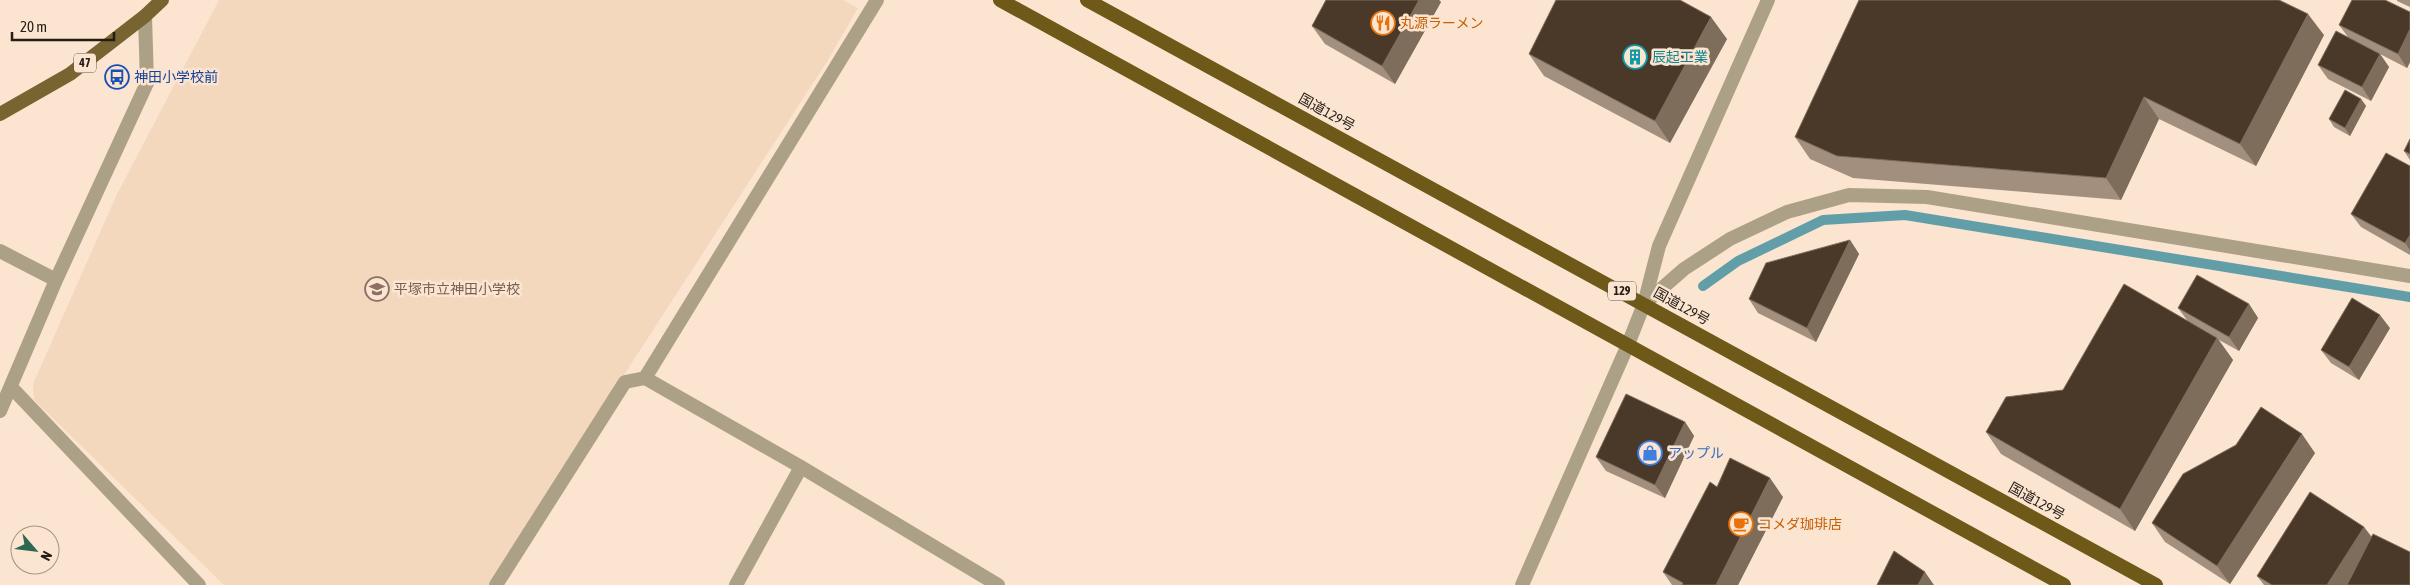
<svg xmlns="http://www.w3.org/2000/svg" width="2410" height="585" font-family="'Asap Condensed','Noto Sans JP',sans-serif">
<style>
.built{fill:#f3d8be}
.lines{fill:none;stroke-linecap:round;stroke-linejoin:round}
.stream{stroke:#629ea7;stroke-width:10}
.minor{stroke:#aca186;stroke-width:14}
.tertiary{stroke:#aca186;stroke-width:14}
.primary{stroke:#786430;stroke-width:14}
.trunk{stroke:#6f5919;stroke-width:14}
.wall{fill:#a28f7d}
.shaded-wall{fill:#7f6d5b}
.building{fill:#4a3929;stroke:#7f6d5b}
.labels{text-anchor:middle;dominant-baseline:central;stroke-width:5;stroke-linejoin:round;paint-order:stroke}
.shield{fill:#fbe5d1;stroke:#64584d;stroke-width:1}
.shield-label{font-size:12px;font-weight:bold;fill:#241c15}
.food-label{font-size:14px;fill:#c56008;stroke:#fbe5d1;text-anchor:start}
.culture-label{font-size:14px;fill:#0d838f;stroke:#fbe5d1;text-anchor:start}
.transit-label{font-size:14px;fill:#164399;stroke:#fbe5d1;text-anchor:start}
.street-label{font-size:14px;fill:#241c15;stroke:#fbe5d1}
.education-label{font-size:14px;fill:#785e54;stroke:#fbe5d1;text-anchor:start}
.shop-label{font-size:14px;fill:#366cbe;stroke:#fbe5d1;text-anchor:start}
</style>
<rect width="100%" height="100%" fill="#fbe5d1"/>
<!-- built -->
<path class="built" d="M219 0H843L858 8 828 60 488 585H224L34 400 33 384 117 194Z"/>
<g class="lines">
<!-- stream -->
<path class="stream" d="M1703 286 1738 261 1823 220 1905 215 2410 297"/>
<!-- minor -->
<path class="minor" d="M877 0 645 378 801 467 998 585
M0 251 56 280
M1644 304 1684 269 1730 239 1787 212 1849 195 1927 197 2410 276
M11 387 199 585
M0 411 56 280 147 83 145 16
M496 585 625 382 645 378
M736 585 801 467"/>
<!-- tertiary -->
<path class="tertiary" d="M1522 585 1627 347 1644 304 1659 246 1768 0"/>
<!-- primary -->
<path class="primary" d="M0 114 70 74 145 16 162 0"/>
<!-- trunk -->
<path class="trunk" d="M1000 0 2064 585
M1087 0 2156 585"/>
</g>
<!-- wall -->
<path class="wall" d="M1326 0H1439L1441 2 1395 84 1325 44 1312 26Z
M2397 0H2410V7L2397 1Z
M2410 12V62L2407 68 2380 54 2389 67 2371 101 2328 79 2318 65 2348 37 2339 25Z
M2324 35 2256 166 2159 119 2121 200 1853 178 1810 159 1795 137Z
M1727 39 1670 143 1544 76 1529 54Z
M2361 99 2366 106 2350 136 2334 127 2329 119Z
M2410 139V160L2404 151Z
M2410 166V255L2361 227 2351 214Z
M1850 240 1859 254 1816 342 1758 313 1749 299Z
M2249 304 2258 318 2239 351 2219 340 2233 360 2135 531 2001 454 1986 432 2063 390 2187 320 2178 308Z
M2390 328 2359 380 2331 363 2321 350Z
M1685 422 1694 436 1665 498 1606 471 1596 457Z
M2315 453 2230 584 2165 542 2152 523Z
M1717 487 1783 497 1738 585H1672L1663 572Z
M2364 527 2372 537 2410 585H2264L2257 576Z"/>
<!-- shaded-wall -->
<path class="shaded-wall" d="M1419 0H1439L1441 2 1395 84 1382 66Z
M2308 14 2324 35 2256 166 2240 144Z
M1711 17 1727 39 1670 143 1655 121Z
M2410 29V62L2407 68 2398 54Z
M2380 54 2389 67 2371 101 2362 87Z
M2144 97 2159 119 2121 200 2106 178Z
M2361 99 2366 106 2350 136 2345 128Z
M2410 235V250L2405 243Z
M1850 240 1859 254 1816 342 1807 328Z
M2249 304 2258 318 2239 351 2229 337Z
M2380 315 2390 328 2359 380 2349 367Z
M2217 338 2233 360 2135 531 2120 509Z
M1685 422 1694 436 1665 498 1655 485Z
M2302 434 2315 453 2230 584 2217 566Z
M1770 478 1783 497 1738 585H1716Z
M2364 527 2377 545 2352 585H2327Z
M1925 572 1934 585H1918Z"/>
<!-- building -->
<path class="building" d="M1326 0H1419L1382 66 1312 26Z
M1556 0H1680L1711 17 1655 121 1529 54Z
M1859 0H2279L2308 14 2240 144 2144 97 2106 178 1837 156 1795 137Z
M2352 0H2385L2410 12V29L2398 54 2339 25Z
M2336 31 2380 54 2362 87 2318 65Z
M2345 90 2361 99 2345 128 2329 119Z
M2410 139V154L2404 151Z
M2386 153 2410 166V235L2405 243 2351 214Z
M1850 240 1807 328 1749 299 1766 263Z
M2197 275 2249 304 2229 337 2178 308Z
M2124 284 2217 338 2120 509 1986 432 2006 397 2063 390Z
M2352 298 2380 315 2349 367 2321 350Z
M1626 394 1685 422 1655 485 1596 457Z
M2261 407 2302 434 2217 566 2152 523 2183 474 2236 445Z
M1730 458 1770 478 1716 585H1682L1683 583 1663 572 1710 482 1717 487Z
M2310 492 2364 527 2327 585H2272L2257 576Z
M2373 534 2410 552V585H2347Z
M1894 551 1925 572 1918 585H1877Z"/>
<!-- icons -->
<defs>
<g id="restaurant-ring" transform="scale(1.25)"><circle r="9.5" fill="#fbe5d1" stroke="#e8710a" stroke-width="1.5"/><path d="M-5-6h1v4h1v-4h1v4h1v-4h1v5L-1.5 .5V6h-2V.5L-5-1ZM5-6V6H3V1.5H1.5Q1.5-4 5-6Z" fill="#e8710a"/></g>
<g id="building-ring" transform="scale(1.25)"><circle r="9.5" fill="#fbe5d1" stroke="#0f9aa8" stroke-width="1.5"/><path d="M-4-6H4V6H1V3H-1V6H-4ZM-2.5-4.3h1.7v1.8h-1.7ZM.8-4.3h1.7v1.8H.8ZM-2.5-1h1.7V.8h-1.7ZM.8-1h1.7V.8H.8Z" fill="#0f9aa8"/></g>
<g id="bus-ring" transform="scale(1.25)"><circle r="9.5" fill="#fbe5d1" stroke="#1a4fb4" stroke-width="1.5"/><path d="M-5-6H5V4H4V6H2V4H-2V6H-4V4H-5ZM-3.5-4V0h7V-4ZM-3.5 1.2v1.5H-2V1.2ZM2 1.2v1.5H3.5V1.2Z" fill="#1a4fb4"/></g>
<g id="school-ring" transform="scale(1.25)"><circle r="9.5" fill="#fbe5d1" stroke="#8d6e63" stroke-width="1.5"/><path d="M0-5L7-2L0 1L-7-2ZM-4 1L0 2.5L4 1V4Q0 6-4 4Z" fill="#8d6e63"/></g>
<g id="shop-ring" transform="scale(1.25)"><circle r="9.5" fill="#fbe5d1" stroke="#3f7fe0" stroke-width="1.5"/><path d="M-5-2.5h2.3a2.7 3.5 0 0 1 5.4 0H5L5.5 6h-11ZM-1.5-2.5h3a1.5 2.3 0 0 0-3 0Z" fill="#3f7fe0"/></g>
<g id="cafe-ring" transform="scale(1.25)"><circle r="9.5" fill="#fbe5d1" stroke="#e8710a" stroke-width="1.5"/><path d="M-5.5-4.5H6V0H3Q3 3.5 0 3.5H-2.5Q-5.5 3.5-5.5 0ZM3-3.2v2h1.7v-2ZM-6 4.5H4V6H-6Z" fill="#e8710a"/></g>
</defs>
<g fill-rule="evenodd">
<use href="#restaurant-ring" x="1383" y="23"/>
<use href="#building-ring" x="1635" y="57"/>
<use href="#bus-ring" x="117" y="77"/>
<use href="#school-ring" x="377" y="289"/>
<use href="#shop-ring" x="1650" y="453"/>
<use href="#cafe-ring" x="1741" y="524"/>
</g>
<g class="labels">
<!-- shield labels -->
<g class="shield">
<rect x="74" y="53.5" width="22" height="19" rx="4"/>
<rect x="1608" y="281.5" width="28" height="19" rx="4"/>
</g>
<g class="shield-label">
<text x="85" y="63">47</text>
<text x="1622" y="291">129</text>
</g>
<!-- food labels -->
<g class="food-label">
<text x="1400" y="23">丸源ラーメン</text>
<text x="1758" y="524">コメダ珈琲店</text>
</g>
<!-- culture labels -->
<g class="culture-label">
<text x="1652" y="57">辰起工業</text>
</g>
<!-- transit labels -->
<g class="transit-label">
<text x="134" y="77">神田小学校前</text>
</g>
<!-- street labels -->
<g class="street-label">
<text transform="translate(1327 112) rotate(29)">国道129号</text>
<text transform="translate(1682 306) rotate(29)">国道129号</text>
<text transform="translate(2037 501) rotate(29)">国道129号</text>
</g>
<!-- education labels -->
<g class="education-label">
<text x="394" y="289">平塚市立神田小学校</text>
</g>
<!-- shop labels -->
<g class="shop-label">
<text x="1668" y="453">アップル</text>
</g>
</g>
<!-- north arrow -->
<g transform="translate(35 550) rotate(118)"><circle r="24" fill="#fbe5d1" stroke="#a59586"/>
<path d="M0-4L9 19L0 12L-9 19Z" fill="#2c6852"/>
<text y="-8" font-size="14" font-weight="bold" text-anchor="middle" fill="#241c15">N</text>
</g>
<!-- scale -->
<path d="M12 32v8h102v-8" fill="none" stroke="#241c15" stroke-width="2.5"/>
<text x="20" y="32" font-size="15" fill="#241c15" stroke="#fbe5d1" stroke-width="4" paint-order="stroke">20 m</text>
</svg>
